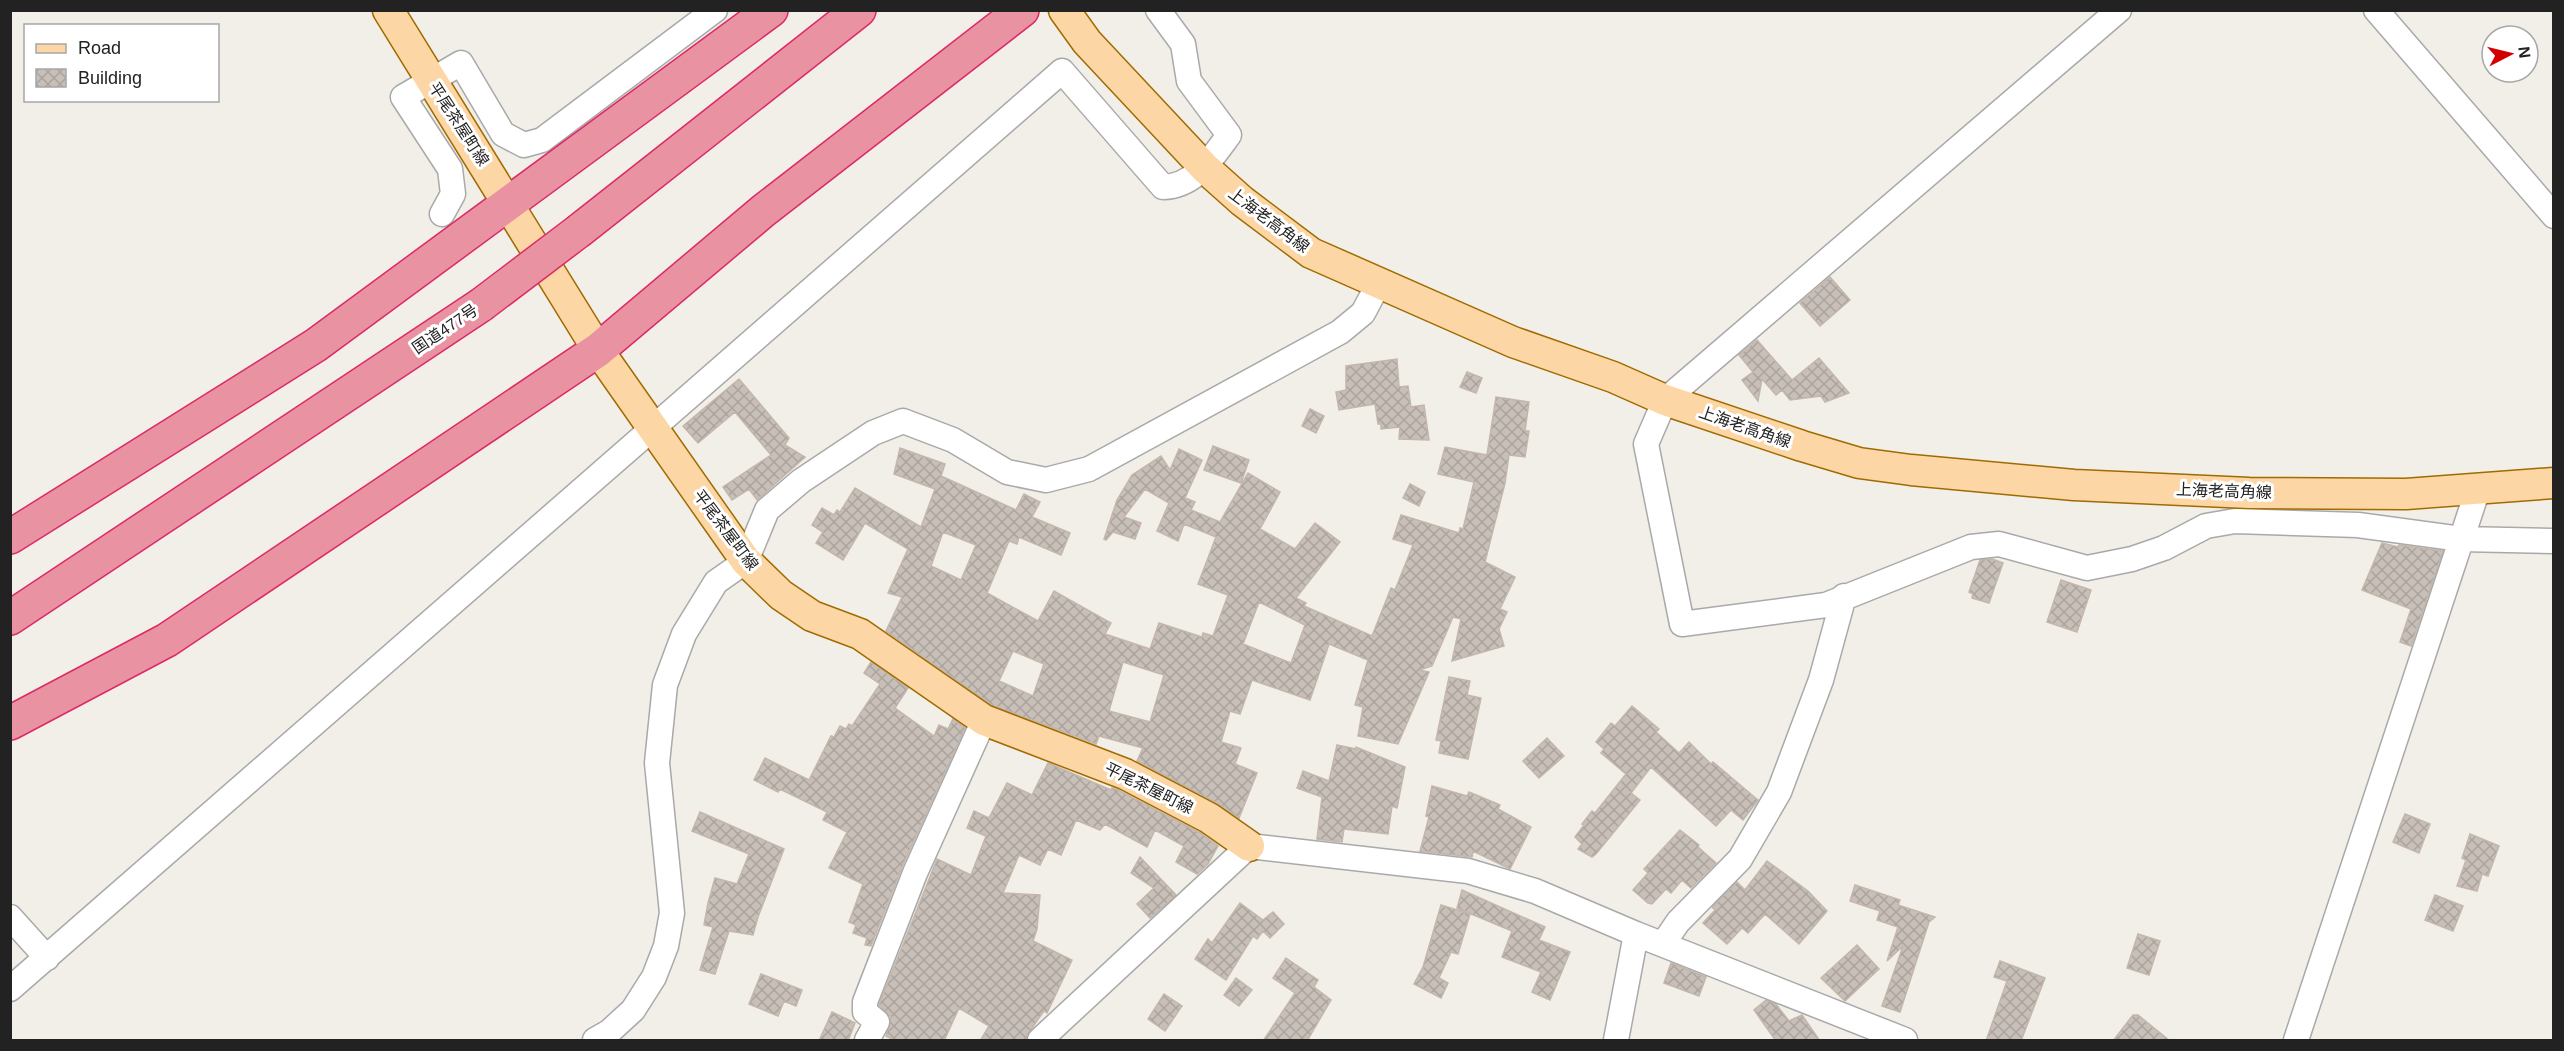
<svg xmlns="http://www.w3.org/2000/svg" width="2564" height="1051" font-family="Arial,'Noto Sans JP',sans-serif">
<style>
.building{fill:url(#building-cross-hatch);stroke:#c4b6ab;stroke-width:1.5;fill-rule:evenodd}
.lines{fill:none;stroke-linecap:round;stroke-linejoin:round}
.minor-casing{stroke:#a9a9a9;stroke-width:27}
.major-casing{stroke:#a06b00;stroke-width:33}
.highway-casing{stroke:#dc2a67;stroke-width:36}
.minor{stroke:#fff;stroke-width:24}
.major{stroke:#fcd6a4;stroke-width:30}
.highway{stroke:#e892a2;stroke-width:33}
.highway-bridge-casing{stroke:#dc2a67;stroke-width:36;stroke-linecap:butt}
.highway-bridge{stroke:#e892a2;stroke-width:33}
.labels{text-anchor:middle;dominant-baseline:central;stroke-width:6;stroke-linejoin:round;paint-order:stroke}
.street-label{font-size:16px;fill:#222;stroke:#fff}
</style>
<defs>
<pattern id="building-cross-hatch" width="8" height="8" patternUnits="userSpaceOnUse" patternTransform="scale(1.5)"><rect width="8" height="8" fill="#c7bfb8"/><path d="M0 0l8 8M0 8l8-8" fill="none" stroke="#aba49e"/></pattern>
</defs>
<rect width="100%" height="100%" fill="#f2efe9"/>
<!-- building -->
<path class="building" d="M1830 277 1850 300 1820 326 1800 303Z
M1757 340 1792 380 1819 358 1849 393 1825 402 1821 396 1790 400 1782 390 1776 395 1762 379 1758 401 1742 380 1753 372 1739 355Z
M1397 359 1399 387 1408 386 1411 407 1424 405 1429 440 1399 439 1400 427 1381 429V424H1378L1375 404 1339 410 1336 392 1346 390V366Z
M1467 372 1482 378 1476 393 1460 387Z
M739 379 789 438 785 445 805 457 757 500 749 489 732 500 723 487 771 455 735 412 698 443 683 426Z
M1496 397 1529 402 1525 431H1529L1525 457 1509 455 1505 483 1485 562 1515 577 1500 609 1507 612 1499 629 1504 646 1452 661 1461 619 1453 617 1432 666 1419 670 1429 672 1398 744 1358 736 1363 707 1355 705 1368 660 1329 644 1310 700 1252 680 1240 714 1230 711 1221 742 1241 748 1235 764 1257 773 1239 818 1217 803 1137 761 1143 748 1099 736 1096 744 992 705 886 631 902 597 888 593 908 549 865 523 843 560 816 543 823 532 812 525 822 508 834 515 837 510 840 512 855 488 921 527 935 489 894 474 900 448 945 464 941 476 1016 510 1024 494 1040 502 1032 517 1070 533 1061 555 1019 537 1017 544 1009 541 987 593 1038 621 1054 591 1111 623 1105 634 1150 649 1159 623 1202 637 1203 633 1213 636 1228 595 1198 584 1216 537 1184 524 1178 541 1157 531 1169 503 1145 489 1124 517 1141 523 1135 539 1113 532 1106 540 1104 539 1117 500 1132 475 1161 456 1170 470 1179 449 1202 460 1185 498 1195 502 1191 510 1220 522 1248 473 1280 492 1260 529 1295 549 1315 523 1340 542 1296 598 1306 603 1304 606 1372 636 1391 588 1395 590 1413 545 1393 539 1401 515 1459 533 1460 528 1463 529 1474 482 1438 474 1445 447 1487 455ZM943 532 976 545 961 580 931 566ZM1259 602 1305 625 1291 663 1243 644ZM1013 651 1044 664 1033 696 999 681ZM1123 662 1164 675 1150 722 1109 711Z
M1310 409 1324 416 1316 433 1302 426Z
M1213 446 1249 460 1241 483 1204 470Z
M1410 484 1425 492 1419 506 1403 498Z
M2382 543 2398 547 2399 545 2443 551 2411 646 2400 642 2411 609 2362 590Z
M1992 559 2003 563 1989 603 1972 598 1973 594 1969 592 1980 560Z
M2061 580 2091 590 2077 632 2047 622Z
M871 662 908 688 895 708 934 736 939 725 948 729 953 719 965 728 902 867 871 946 865 945 867 938 853 933 856 925 849 922 863 884 829 868 847 832 823 820 827 812 780 789 778 792 754 780 765 758 809 780 831 736 834 737 840 726 846 729 849 724 852 726 880 684 864 673Z
M1449 677 1470 681 1467 695 1481 698 1468 759 1439 753 1441 741 1436 740Z
M1632 706 1659 729 1656 732 1679 753 1689 742 1711 764 1713 762 1758 800 1743 820 1731 810 1716 826 1651 767 1631 793 1640 800 1596 854 1592 857 1578 849 1582 844 1575 837 1584 825 1582 824 1592 811 1595 813 1626 774 1601 753 1604 749 1596 742 1611 723 1615 726Z
M1547 738 1564 756 1539 778 1523 761Z
M1337 745 1356 749V747L1405 767 1397 808 1392 806 1388 834 1344 829 1342 842 1317 839 1322 797 1297 788 1303 771 1329 781Z
M1048 763 1111 790 1112 788 1118 790 1200 833 1218 846 1208 864 1197 874 1176 862 1184 846 1155 830 1147 847 1105 824 1100 830 1076 820 1061 855 1048 849 1040 865 1019 855 1003 893 1040 895 1037 929 1033 941 1072 960 1047 1013 1044 1011 1027 1035 1026 1041H980L989 1026 959 1008 944 1041H896L886 1036 891 1017 879 1005 937 859 971 875 986 836 967 828 974 811 989 818 1007 783 1032 795Z
M1432 786 1467 796 1469 792 1500 805 1498 809 1531 827 1510 869 1473 851 1472 857 1420 851 1429 817 1426 816Z
M700 812 784 849 758 917 753 935 729 931 715 974 700 970 713 927 704 925 708 903 715 878 737 884 749 854 692 831Z
M2405 814 2430 824 2419 853 2393 842Z
M1680 830 1699 845 1698 847 1716 863 1691 888 1682 880 1671 893 1666 889 1652 904 1648 903 1633 890 1648 873 1644 869Z
M2470 834 2499 846 2488 876 2482 874 2477 891 2457 886 2466 860 2462 858Z
M1140 857 1176 895 1150 918 1137 904 1154 888 1131 873Z
M1767 861 1808 891 1827 911 1799 944 1765 914 1748 933 1742 928 1727 944 1703 923 1715 910 1712 907 1737 882 1745 890Z
M1855 885 1900 900 1898 905 1935 917 1929 922 1900 1012 1882 1006 1903 946 1887 961 1898 927 1877 920 1880 911 1850 901Z
M1462 890 1545 927 1539 940 1570 952 1550 1000 1532 992 1541 972 1502 957 1512 931 1457 908Z
M2435 895 2463 906 2453 931 2425 920Z
M1240 903 1263 920 1273 912 1284 924 1270 938 1263 931 1257 939 1253 936 1226 980 1195 959 1208 939 1212 943Z
M1441 905 1470 914 1458 954 1451 952 1439 978 1448 983 1441 998 1414 984 1423 967Z
M2138 934 2160 941 2149 975 2127 968Z
M1857 945 1879 969 1845 1001 1821 978Z
M1286 958 1318 980 1314 987 1331 1000 1307 1041H1263L1295 993 1273 978Z
M2000 961 2045 978 2021 1041H1986L2007 981 1994 977Z
M1671 963 1706 977 1699 996 1664 983Z
M761 974 802 990 796 1006 784 1001 778 1016 749 1004Z
M1236 978 1252 990 1239 1006 1224 995Z
M1164 994 1182 1006 1165 1031 1148 1019Z
M1766 1000 1776 1004 1789 1021 1802 1015 1820 1041H1776L1754 1010Z
M832 1012 855 1023 848 1041H819Z
M2133 1015H2138L2170 1041H2113Z"/>
<g class="lines">
<!-- minor casing -->
<g class="minor-casing">
<path id="minor" d="M2119 10 1665 400 1646 444 1682 624 1826 605 1971 547 1999 544 2087 568 2132 559 2164 548 2206 526 2235 521 2358 525 2461 539 2554 541
M2376 10 2554 216
M442 214 453 194 450 169 403 97 461 63 503 134 524 145 542 140 715 10
M10 917 47 958
M1663 944 1678 922 1740 859 1779 792 1821 680 1844 596
M10 989 1062 71 1163 187C1195 186 1211 159 1229 135L1189 81 1183 44 1158 10
M595 1040 609 1032 633 1010 654 977 666 946 672 913 657 763 665 685 684 634 716 582 746 561 767 510 801 481 873 433 903 421 953 440 1007 472 1046 480 1089 469 1340 332 1363 313 1379 283
M867 1040 877 1022 865 1012V1002L915 873 984 720
M1040 1040 1249 846 1468 871 1535 891 1636 934 1905 1040
M1616 1040 1636 934
M2296 1040 2478 489"/>
</g>
<!-- major casing -->
<g class="major-casing">
<path id="major" d="M388 10 598 350 746 561 781 595 812 616 860 634 984 720 1125 774 1209 818 1249 846
M1064 10 1087 42 1205 168 1242 201 1311 253 1513 342 1613 377 1665 400 1802 446 1859 463 1911 470 2074 485 2249 493 2406 494 2554 483"/>
</g>
<!-- highway casing -->
<g class="highway-casing">
<path id="highway" d="M580 230 859 10
M10 537 316 345 771 10
M10 618 481 305
M10 723 167 640 598 350 763 211 1022 10"/>
</g>
<!-- minor -->
<use href="#minor" class="minor"/>
<!-- major -->
<use href="#major" class="major"/>
<!-- highway -->
<use href="#highway" class="highway"/>
<!-- highway-bridge casing -->
<g class="highway-bridge-casing">
<path id="highway-bridge" d="M481 305 580 230"/>
</g>
<!-- highway-bridge -->
<use href="#highway-bridge" class="highway-bridge"/>
</g>
<g class="labels">
<!-- street labels -->
<g class="street-label">
<text transform="translate(459 124) rotate(57)">平尾茶屋町線</text>
<text transform="translate(1269 220) rotate(37)">上海老高角線</text>
<text transform="translate(445 329) rotate(-34)">国道477号</text>
<text transform="translate(1745 427) rotate(19)">上海老高角線</text>
<text transform="translate(2224 491) rotate(2)">上海老高角線</text>
<text transform="translate(726 530) rotate(53)">平尾茶屋町線</text>
<text transform="translate(1149 788) rotate(26)">平尾茶屋町線</text>
</g>
</g>
<!-- border -->
<rect width="2564" height="1051" fill="none" stroke="#222222" stroke-width="24"/>
<!-- legend -->
<rect x="24" y="24" width="195" height="78" fill="#ffffff" stroke="#a7a7a7" stroke-width="1.5"/>
<rect x="36" y="44" width="30" height="9" fill="#fcd6a4" stroke="#a7a7a7" stroke-width="1.5"/>
<text x="78" y="54" font-size="18" fill="#222222">Road</text>
<rect x="36" y="69" width="30" height="18" fill="url(#building-cross-hatch)" stroke="#a7a7a7" stroke-width="1.5"/>
<text x="78" y="84" font-size="18" fill="#222222">Building</text>
<!-- north arrow -->
<g transform="translate(2510 54) rotate(83)"><circle r="28" fill="#ffffff" stroke="#a7a7a7" stroke-width="1.5"/>
<path d="M0-4.5L10 22L0 15L-10 22Z" fill="#d40000"/>
<text y="-9" font-size="16" font-weight="bold" text-anchor="middle" fill="#222222">N</text>
</g>
</svg>
